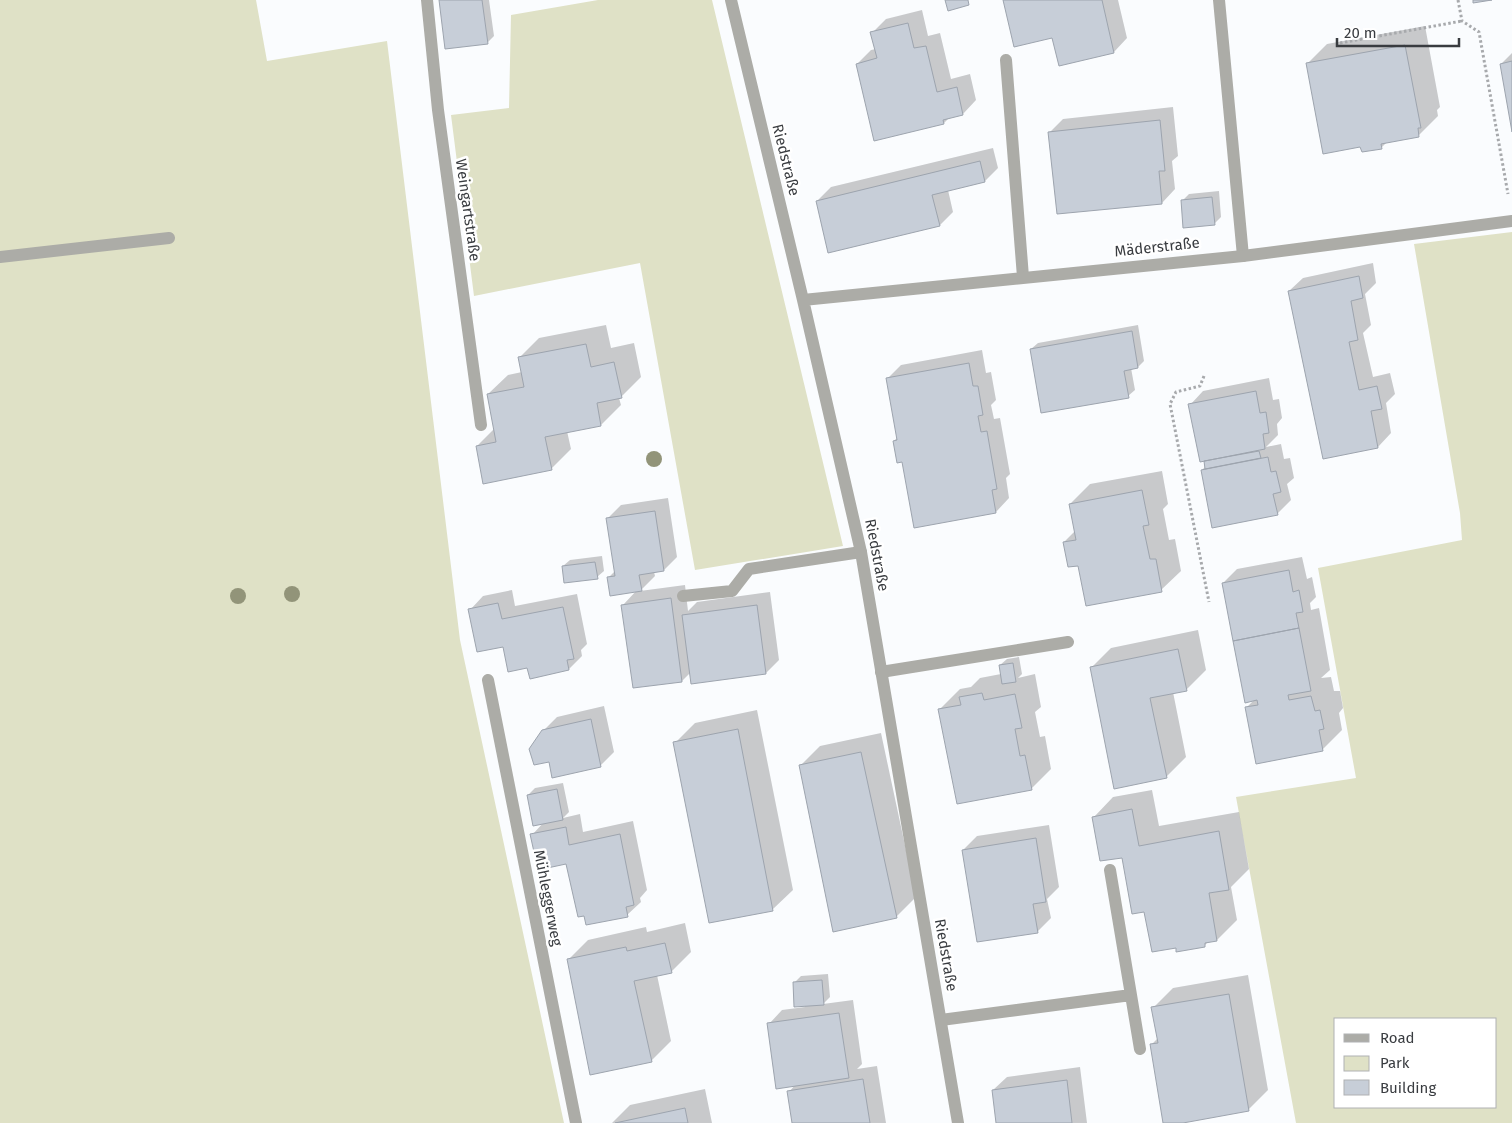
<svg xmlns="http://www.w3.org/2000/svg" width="1512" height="1123" font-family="'Fira Sans',sans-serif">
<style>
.green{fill:#dfe1c6;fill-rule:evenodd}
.shadow{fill:#0003}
.building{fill:#c7ced8;stroke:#9da4ae}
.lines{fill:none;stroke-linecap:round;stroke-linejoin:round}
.path{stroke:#a7a9ac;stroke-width:3;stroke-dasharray:2.5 2.5;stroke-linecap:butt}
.service{stroke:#acaca7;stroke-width:12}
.minor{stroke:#acaca7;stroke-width:12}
.tree{fill:#929479}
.labels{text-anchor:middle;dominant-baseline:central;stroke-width:5;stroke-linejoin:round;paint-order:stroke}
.street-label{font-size:15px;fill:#393c40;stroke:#fff}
</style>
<rect width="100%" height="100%" fill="#fafcfe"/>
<!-- green -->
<path class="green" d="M0 0H256L267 61 387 41 460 640 564 1123H0Z
M598 0H712L843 546 695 570 640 263 474 296 451 115 509 108 511 15Z
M1512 232V1123H1296L1236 797 1356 778 1318 568 1462 540 1460 513 1414 244ZM1336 1019H1496V1107H1336Z"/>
<!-- shadow -->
<path class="shadow" d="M440 0H489L494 36 487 43Z
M1004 0H1118L1127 38 1114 52 1053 37Z
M922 10 928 36 940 33 951 79 970 74 976 100 963 114 950 117 944 123 857 64 871 50 876 49 872 33 886 19Z
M1425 26 1440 107 1437 110 1438 116 1418 136 1387 142 1382 147 1361 146 1307 64 1327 44Z
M1512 53V125L1501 64Z
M1173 107 1178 156 1172 161 1175 189 1162 203 1050 132 1063 119Z
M993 148 998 168 985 181 948 190 953 212 940 225 817 201 831 187Z
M1219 191 1221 217 1214 224 1182 201 1189 194Z
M1373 263 1376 283 1365 294 1371 325 1363 333 1373 377 1390 373 1395 394 1386 403 1391 433 1378 447 1324 458 1289 291 1303 278Z
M606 325 611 348 634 343 641 377 621 397 619 398 621 405 601 425 567 431 571 449 551 469 477 446 495 428 488 394 508 375 522 372 519 358 539 338Z
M1138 325 1144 361 1138 367 1131 368 1135 390 1128 396 1031 349 1038 343Z
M982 350 986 373 991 372 996 400 991 405 994 419 1000 418 1010 474 1006 478 1009 498 996 512 903 460 894 441 898 437 888 378 901 365Z
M1269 378 1273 400 1279 399 1282 418 1277 424 1278 435 1266 447 1281 444 1284 459 1290 458 1294 478 1287 484 1291 500 1277 514 1202 470 1206 466 1190 405 1203 391Z
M1162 471 1168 504 1163 509 1169 540 1175 539 1181 571 1161 590 1079 564 1064 542 1075 531 1070 504 1090 484Z
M668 498 677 557 664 570 654 572 655 576 640 591 685 585 688 611 697 602 770 592 779 660 766 673 691 672 682 681 623 605 637 590 608 578 615 571 607 519 621 505Z
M602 556 604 571 597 577 563 566 570 560Z
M1302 557 1307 579 1312 577 1316 597 1310 603 1311 610 1319 608 1330 670 1321 678 1331 677 1334 691H1340L1343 708 1339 713 1342 730 1322 750 1246 708 1255 699 1223 583 1237 569Z
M512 590 515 606 577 594 587 644 581 650 582 656 569 669 528 666 504 645 470 610 483 596Z
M1198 630 1206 670 1187 689 1173 692 1186 757 1166 777 1091 668 1111 648Z
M1019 657 1022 674 1018 678 1035 674 1041 707 1035 712 1040 737 1045 736 1051 769 1032 788 940 709 960 689 971 687 980 678 1001 674 1000 665 1007 659Z
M604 706 614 752 600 766 543 731 557 717Z
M757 710 793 890 773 909 675 743 695 723Z
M881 733 916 897 896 917 800 766 820 746Z
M563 783 569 812 563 818 580 814 583 832 633 821 647 890 640 898 641 902 627 915 567 863 532 835 544 822 528 795 535 788Z
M1152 790 1159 826 1239 812 1249 869 1231 887 1237 920 1217 940 1209 941 1205 945 1177 946 1145 911 1123 856 1094 817 1113 797Z
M1049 825 1059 887 1047 899 1051 918 1037 932 963 850 977 836Z
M685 923 691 952 671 972 657 975 671 1041 651 1061 568 960 588 940 646 927 647 932Z
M828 974 830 997 823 1004 853 1000 862 1064 857 1069 877 1066 886 1123H794L789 1092 795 1085 769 1024 782 1010 805 1007 794 983 801 976Z
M1248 975 1268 1090 1248 1110 1175 1123H1164L1151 1045 1158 1038 1153 1008 1173 988Z
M1080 1067 1087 1123H997L993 1090 1007 1077Z
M705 1089 712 1123H612L630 1105Z"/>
<!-- building -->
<path class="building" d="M439 0H482L488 44 445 49Z
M945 0H968L969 5 948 11Z
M1003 0H1102L1114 53 1059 66 1052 38 1014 47Z
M1473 0H1492L1473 3Z
M908 23 914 48 926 46 937 92 957 87 963 115 943 120 944 124 874 141 856 64 877 58 870 32Z
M1405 45 1421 128H1418L1419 137 1381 144 1382 149 1362 152 1360 147 1323 154 1306 63Z
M1512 61V132L1500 64Z
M1160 120 1165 171H1159L1162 204 1057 214 1048 132Z
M980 161 985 182 932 195 940 226 828 253 816 201Z
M1212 197 1215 225 1183 228 1181 200Z
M1359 276 1363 298 1351 301 1358 340 1349 342 1359 390 1377 386 1382 409 1371 411 1378 448 1323 459 1288 291Z
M1132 331 1138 368 1124 371 1129 398 1041 413 1030 349Z
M586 344 591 367 614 362 622 398 597 403 601 426 545 437 552 470 483 484 476 446 496 442 487 394 524 387 518 357Z
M969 363 973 386H978L983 415 978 416 981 432 987 431 997 489 992 490 996 513 914 528 902 462 897 463 893 441 897 440 886 378Z
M1256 391 1260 413 1266 412 1269 433 1263 434 1265 449 1200 462 1188 404Z
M1259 451 1261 458 1205 469 1204 461Z
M1268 457 1271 472 1276 471 1281 492 1273 494 1278 515 1212 528 1201 470Z
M1142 490 1149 525 1143 526 1150 559H1156L1162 592 1086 606 1078 566 1068 567 1063 542 1076 540 1069 504Z
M655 511 664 571 639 575 642 591 610 596 607 577 615 576 606 518Z
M595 562 598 579 564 583 562 566Z
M1289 570 1293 592 1299 590 1303 612 1296 613 1299 628 1233 641 1222 583Z
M671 598 682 682 633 688 621 605Z
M498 603 502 619 563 607 574 659 567 660 569 670 530 679 527 668 508 672 503 647 477 652 468 609Z
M757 605 766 674 691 684 682 615Z
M1299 628 1311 691 1288 695 1289 700 1311 696 1315 711 1320 710 1324 729 1319 730 1323 751 1256 764 1245 707 1258 705 1257 700 1245 703 1233 641Z
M1178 649 1187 691 1150 698 1167 778 1114 789 1090 667Z
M1013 663 1016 682 1002 684 999 665Z
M982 693 984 700 1015 694 1022 728 1015 729 1020 756 1025 755 1032 790 957 804 938 709 961 705 959 697Z
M591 719 601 767 552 778 549 762 534 765 529 749 542 730Z
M738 729 773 911 709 923 673 742Z
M861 752 897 918 833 932 799 765Z
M557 789 563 820 533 826 527 795Z
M1132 809 1139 846 1219 831 1229 890 1209 893 1217 941 1205 943V947L1176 952V948L1152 952 1144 912 1132 914 1122 858 1100 861 1092 817Z
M566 827 569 845 620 834 634 905 626 907 628 917 586 925 584 916 578 917 566 864 538 870 530 834Z
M1036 838 1046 902 1033 904 1038 933 977 942 962 850Z
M665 943 672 973 634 981 652 1062 590 1075 567 959 626 947 627 951Z
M822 980 824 1005 794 1007 793 982Z
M1229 994 1249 1111 1183 1123H1163L1150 1044 1158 1043 1151 1007Z
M839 1013 849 1078 776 1089 767 1023Z
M863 1079 870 1123H792L787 1091Z
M1067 1080 1072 1123H996L992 1090Z
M685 1108 688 1123H615Z"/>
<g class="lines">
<!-- path -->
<path class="path" d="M1458 0 1462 21 1479 32 1508 194
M1340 43 1462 21
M1204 376 1200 386 1176 392 1170 404 1209 602"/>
<!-- service -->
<path class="service" d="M427 0 438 110 481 425
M1219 0 1243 256
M1006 60 1023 277
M0 257 169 238
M683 596 732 591 749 569 861 552
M881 672 1068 642
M488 680 576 1123
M1110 870 1131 995
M941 1020 1131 995 1140 1049"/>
<!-- minor -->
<path class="minor" d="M731 0 803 300 861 552 958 1123
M803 300 1243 256 1512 221"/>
</g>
<!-- trees -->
<g class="tree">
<circle cx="654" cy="459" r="8"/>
<circle cx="292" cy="594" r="8"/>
<circle cx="238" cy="596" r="8"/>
</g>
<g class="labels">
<!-- street labels -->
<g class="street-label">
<text transform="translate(786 160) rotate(76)">Riedstraße</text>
<text transform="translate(468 210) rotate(82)">Weingartstraße</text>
<text transform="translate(1157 247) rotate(-6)">Mäderstraße</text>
<text transform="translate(877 555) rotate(79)">Riedstraße</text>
<text transform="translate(548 898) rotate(79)">Mühleggerweg</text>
<text transform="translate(946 955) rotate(80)">Riedstraße</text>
</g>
</g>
<!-- legend -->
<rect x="1334" y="1018" width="162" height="90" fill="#ffffff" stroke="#b0b1b3"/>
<rect x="1344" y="1034" width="25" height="8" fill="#acaca7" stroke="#b0b1b3"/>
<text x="1380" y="1043" font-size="15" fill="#393c40">Road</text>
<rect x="1344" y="1056" width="25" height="15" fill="#dfe1c6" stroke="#b0b1b3"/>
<text x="1380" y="1068" font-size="15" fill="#393c40">Park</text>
<rect x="1344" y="1080" width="25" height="15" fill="#c7ced8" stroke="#b0b1b3"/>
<text x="1380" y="1093" font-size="15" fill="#393c40">Building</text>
<!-- scale -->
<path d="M1337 38v8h122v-8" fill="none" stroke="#393c40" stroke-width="2.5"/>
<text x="1344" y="38" font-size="15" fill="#393c40" stroke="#ffffff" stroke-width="4" paint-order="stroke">20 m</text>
</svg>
